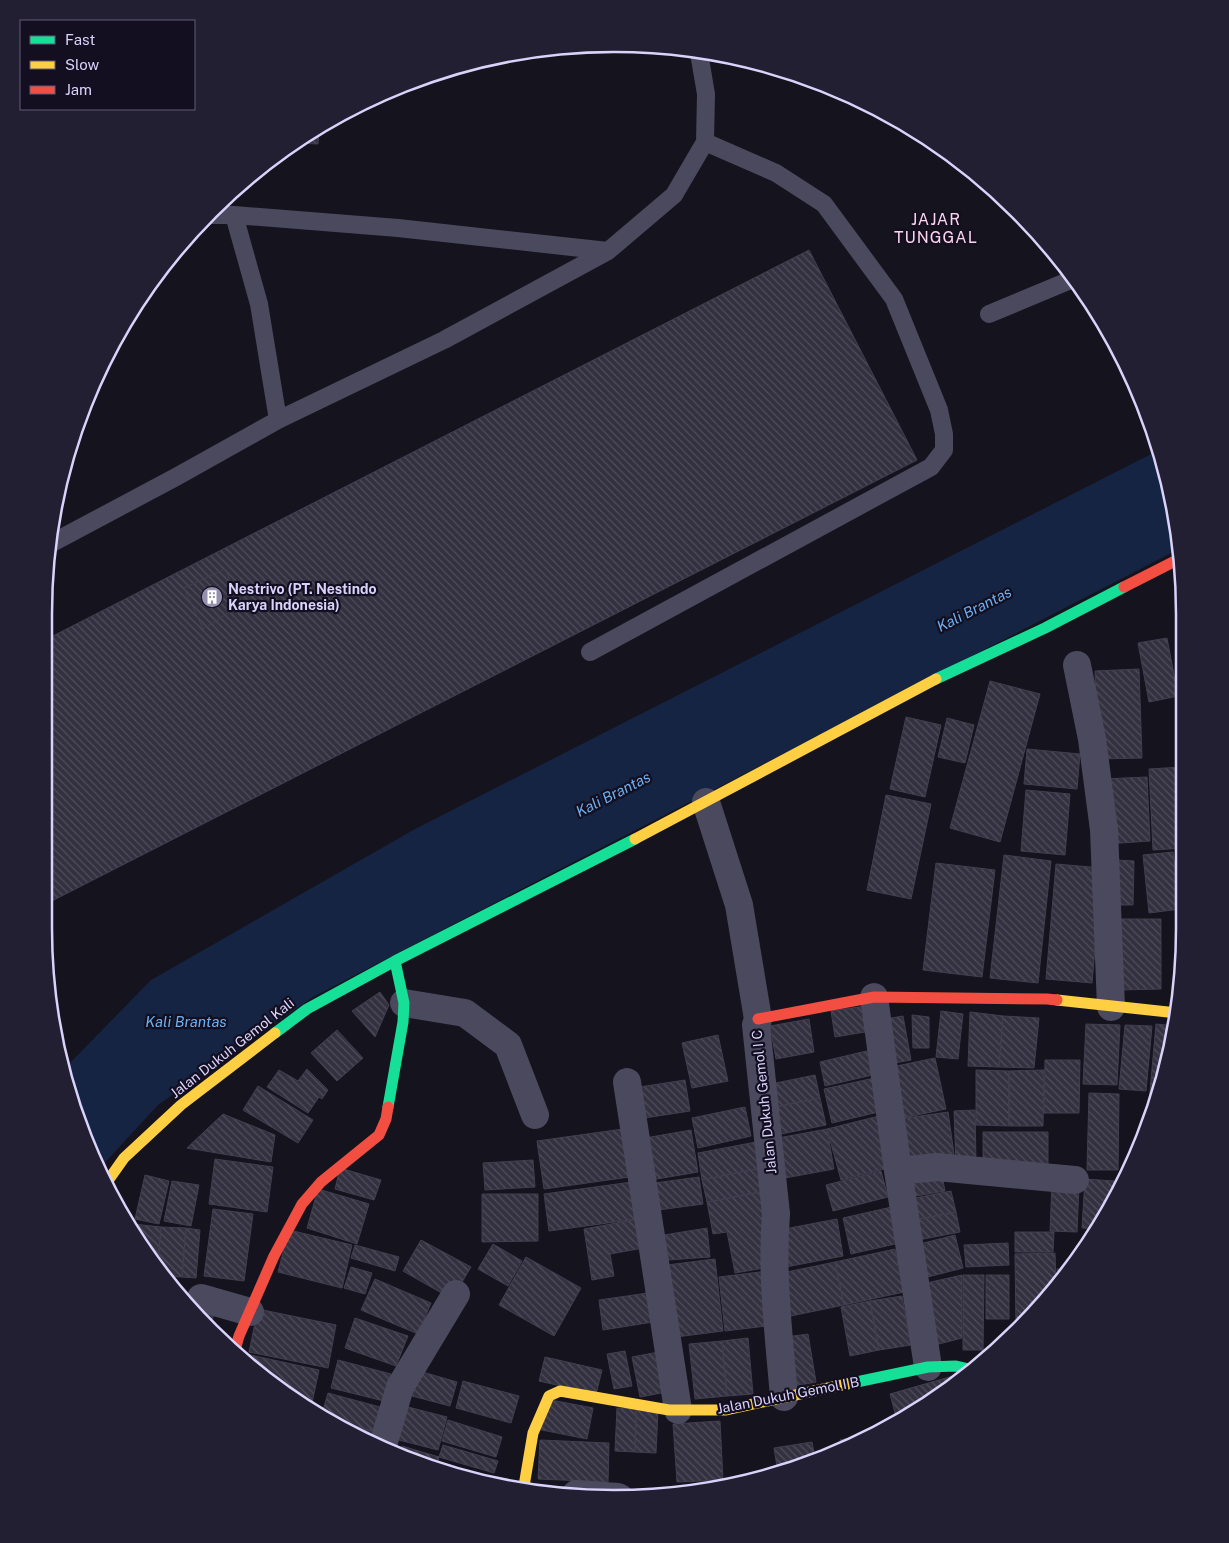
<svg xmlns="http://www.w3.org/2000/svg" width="1229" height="1543" font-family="'Public Sans',sans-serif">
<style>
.water{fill:#142442}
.building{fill:url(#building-back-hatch);stroke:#423e50}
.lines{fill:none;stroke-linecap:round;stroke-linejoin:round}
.lane{stroke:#4b495d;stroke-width:18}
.street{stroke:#4b495d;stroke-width:28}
.fast{stroke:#16e098;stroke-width:11}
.slow{stroke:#ffcf43;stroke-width:11}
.jam{stroke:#f24e42;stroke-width:11}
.labels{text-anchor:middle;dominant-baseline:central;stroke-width:4.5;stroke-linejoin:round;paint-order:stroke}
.poi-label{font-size:14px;font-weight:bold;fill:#d9d3fb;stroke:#130f21;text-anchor:start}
.street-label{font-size:14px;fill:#d9d3fb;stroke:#130f21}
.water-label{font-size:15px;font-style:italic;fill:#6cb0f0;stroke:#130f21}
.quarter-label{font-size:16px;letter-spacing:1px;fill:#fbd5ec;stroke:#130f21}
.rim{fill:none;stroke:#d9d3fb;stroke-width:2.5}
</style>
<defs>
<pattern id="building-back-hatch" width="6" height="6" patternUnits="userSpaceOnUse" patternTransform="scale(1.25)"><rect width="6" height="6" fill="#33313f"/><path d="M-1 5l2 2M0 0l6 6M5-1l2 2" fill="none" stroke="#504e5c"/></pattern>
</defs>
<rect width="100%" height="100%" fill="#15131d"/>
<!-- water -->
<path class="water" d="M1159 450 1166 467 1179 549 313 997 158 1105 101 1167 63 1076 62 1071 151 980 415 829Z"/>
<!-- building -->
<path class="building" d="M319 128 318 144 297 143Z
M809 250 917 460 44 905 45 640Z
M225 569 241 605 203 629 184 588Z
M1167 638 1178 696 1149 702 1138 643Z
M1139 669 1142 758 1098 759 1095 671Z
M990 681 1040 694 1000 842 950 828Z
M1181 702H1184L1185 758Z
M906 717 941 725 925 797 890 789Z
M947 718 974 725 965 763 938 757Z
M1027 749 1080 754 1077 789 1024 784Z
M1182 767H1185V818Z
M1182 767 1185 848 1153 850 1149 769Z
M1147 777 1150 841 1106 844 1103 779Z
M1026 790 1070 794 1065 855 1021 851Z
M886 795 931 804 911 899 867 890Z
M1173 852 1180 909 1149 913 1143 855Z
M1004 855 1051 861 1038 983 990 978Z
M1116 860 1134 861 1133 905H1115Z
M936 863 995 870 982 977 923 970Z
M1056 864 1102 868 1092 983 1046 979Z
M1118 919H1161V989L1119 990Z
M380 992 389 1005 375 1037 352 1011Z
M873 1005 877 1030 835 1037 831 1011Z
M941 1011 963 1014 958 1059 936 1057Z
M970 1012 1003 1016 999 1067 968 1066Z
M912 1015 929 1017V1048H913Z
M903 1016 911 1060 889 1064 880 1020Z
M1003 1016 1039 1018 1034 1068 999 1067Z
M809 1019 814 1052 776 1059 770 1026Z
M1086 1024 1120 1025 1117 1085 1083 1084Z
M1156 1024 1176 1026 1174 1040 1155 1104 1149 1103Z
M1125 1025 1152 1026 1146 1091 1119 1089Z
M337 1030 363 1058 337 1081 311 1053Z
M718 1035 728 1081 692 1088 682 1043Z
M875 1049 881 1073 825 1086 820 1062Z
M935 1058 946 1109 898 1119 887 1068Z
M1045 1060H1080L1079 1113H1044Z
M307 1069 328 1090 322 1099 319 1097 308 1113 267 1087 279 1070 298 1081Z
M976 1070 1009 1071V1126L976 1125Z
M1044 1070 1043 1126H1009V1071Z
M815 1075 820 1098 771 1108 766 1085Z
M879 1077 887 1110 832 1123 824 1089Z
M685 1080 690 1111 638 1119 633 1088Z
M258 1086 313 1120 298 1143 243 1110Z
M1089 1093 1119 1094 1118 1170H1087Z
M820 1098 826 1125 776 1135 771 1108Z
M745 1107 751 1136 698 1148 692 1118Z
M975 1110 976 1163 956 1164 954 1111Z
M948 1112 954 1154 899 1162 893 1120Z
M223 1114 275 1135 271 1162 187 1148Z
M883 1115 896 1166 841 1180 827 1129Z
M630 1128 637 1176 544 1189 537 1141Z
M827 1129 834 1169 785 1178 778 1138Z
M691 1130 698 1172 651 1180 645 1138Z
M983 1132H1048V1169H983Z
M756 1142 761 1168 702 1180 698 1153Z
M215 1159 273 1167 267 1212 209 1204Z
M533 1160 535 1187 485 1190 483 1163Z
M340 1168 381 1180 374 1200 335 1189Z
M761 1168 766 1191 707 1202 702 1180Z
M881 1171 888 1197 833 1211 826 1185Z
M941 1171 945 1191 910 1197 906 1177Z
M145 1175 169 1181 159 1224 135 1219Z
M699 1177 703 1204 651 1211 647 1184Z
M1085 1179 1114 1181 1112 1202 1098 1229 1082 1228Z
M172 1181 199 1185 191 1226 164 1221Z
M639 1181 644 1218 549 1231 544 1194Z
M1052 1184 1079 1186 1077 1232 1050 1231Z
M318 1189 369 1204 357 1244 307 1228Z
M766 1191 772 1223 762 1225 770 1267 735 1273 727 1232 713 1234 707 1202Z
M951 1191 956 1212 909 1221 905 1200Z
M482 1194H538V1241L482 1242Z
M896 1206 904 1242 851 1254 843 1218Z
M213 1209 253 1214 244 1281 204 1276Z
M956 1212 960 1232 913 1241 909 1221Z
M644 1218 649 1247 610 1254 614 1276 592 1280 584 1229Z
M837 1219 843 1256 786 1267 779 1230Z
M133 1224 161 1227 158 1263 132 1230Z
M161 1227 186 1228 182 1277 168 1276 158 1263Z
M186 1228 200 1230 196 1278 182 1277Z
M707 1228 710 1257 668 1260 664 1235Z
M289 1230 352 1245 342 1288 278 1272Z
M1015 1232H1054L1053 1252H1015Z
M955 1235 963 1268 920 1279 912 1246Z
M421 1240 471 1267 452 1299 403 1271Z
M1008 1243 1009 1265 966 1267 964 1245Z
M493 1244 522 1261 508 1286 478 1269Z
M355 1245 399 1257 395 1271 351 1258Z
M895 1249 904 1292 844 1305 835 1262Z
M1055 1253 1056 1284 1018 1326H1016L1015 1254Z
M526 1257 581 1288 554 1336 499 1305Z
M715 1259 723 1331 668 1338 659 1266Z
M835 1262 844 1305 786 1317 777 1274Z
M351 1267 372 1273 365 1294 344 1288Z
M1069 1268 1058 1281 1057 1269Z
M768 1271 775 1325 725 1331 719 1277Z
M962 1275V1338L935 1345 922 1284Z
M963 1275H984L983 1350H963Z
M986 1275H1009V1319H986Z
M375 1279 431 1303 418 1334 361 1310Z
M648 1293 653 1322 603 1330 599 1300Z
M902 1296 911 1345 879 1350 870 1301Z
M187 1301 215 1307 210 1331Z
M870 1301 879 1350 850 1356 841 1307Z
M258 1309 336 1325 328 1368 249 1352Z
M355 1318 408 1336 396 1366 345 1348Z
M808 1334 816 1382 794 1386 786 1337Z
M748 1338 753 1394 727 1396 722 1341Z
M722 1341 727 1396 695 1399 689 1344Z
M625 1351 632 1386 614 1389 607 1354Z
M664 1351 672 1391 640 1397 632 1357Z
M237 1352 319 1370 312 1403 300 1401Z
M545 1357 602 1370 596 1394 539 1381Z
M338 1360 391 1374 384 1401 331 1388Z
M419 1371 457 1382 450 1406 412 1396Z
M967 1372V1374L898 1424 890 1394Z
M463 1381 519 1396 511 1423 456 1408Z
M328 1393 380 1407 373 1431 321 1417Z
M551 1400 593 1408 587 1439 537 1429Z
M305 1404 319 1407 317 1414Z
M400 1405 447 1417 438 1450 391 1438Z
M617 1408 636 1409 635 1452 615 1451Z
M636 1409 658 1410 656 1453 635 1452Z
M322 1417 373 1431 371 1440 329 1423Z
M448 1420 502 1437 496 1457 442 1441Z
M720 1421 723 1480 677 1482 673 1424Z
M881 1431 842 1447 840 1440Z
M540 1440 609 1443 608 1482 538 1479Z
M812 1442 815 1458 778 1473 774 1448Z
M443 1445 498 1461 494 1473 439 1457Z
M402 1446 439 1457 436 1467 400 1452Z"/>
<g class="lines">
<!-- lane -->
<path class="lane" d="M209 215H234L398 228 608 251
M234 215 259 304 278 420
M989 314 1073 279
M52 543 176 477 278 420 444 340 608 251 674 195 705 142 706 94 699 53
M590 652 931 467 944 450V434L939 410 894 299 824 204 776 173 705 142"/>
<!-- street -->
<path class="street" d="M1077 665 1092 739 1104 830 1111 1007
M706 802 739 905 758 1019 756 1025 776 1214C771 1275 779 1336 784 1397
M874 997 898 1171
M404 1003 465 1013 508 1045 535 1115
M627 1082 678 1410
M201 1298 250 1312
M928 1367 898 1171 937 1167 1075 1180
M383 1445 400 1387 456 1294
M576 1494 618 1497 620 1498"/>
<!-- fast -->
<path class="fast" d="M936 679 1045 628 1124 587
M275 1033 307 1009 395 961 635 839
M388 1107 403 1022 404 1003 395 961
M847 1384 928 1367 956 1366 974 1370"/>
<!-- slow -->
<path class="slow" d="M635 839 936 679
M1057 1000 1177 1013
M107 1182 124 1158 181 1105 275 1033
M526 1488 524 1486 533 1433 549 1396 560 1391 669 1410H725L847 1384"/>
<!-- jam -->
<path class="jam" d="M1124 587 1181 558
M758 1019 874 997 1047 999 1057 1000
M235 1350 239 1336 274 1256 302 1204 321 1182 379 1135 386 1119 388 1107"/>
</g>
<!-- icons -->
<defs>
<g id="building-disc" transform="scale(1.125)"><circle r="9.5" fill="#9490ad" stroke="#130f21"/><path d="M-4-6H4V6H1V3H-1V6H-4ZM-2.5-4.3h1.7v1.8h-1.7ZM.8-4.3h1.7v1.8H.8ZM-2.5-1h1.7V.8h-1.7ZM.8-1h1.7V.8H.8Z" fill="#fff"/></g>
</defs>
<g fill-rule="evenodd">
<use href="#building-disc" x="212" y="597"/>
</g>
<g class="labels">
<!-- poi labels -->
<g class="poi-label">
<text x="228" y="589">Nestrivo (PT. Nestindo<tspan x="228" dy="16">Karya Indonesia)</tspan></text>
</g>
<!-- street labels -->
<g class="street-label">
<text transform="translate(232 1048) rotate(-38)">Jalan Dukuh Gemol Kali</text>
<text transform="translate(764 1102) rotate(-96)">Jalan Dukuh Gemol I C</text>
<text transform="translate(788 1395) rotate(-11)">Jalan Dukuh Gemol I B</text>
</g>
<!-- water labels -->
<g class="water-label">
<text transform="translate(974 609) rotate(-27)">Kali Brantas</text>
<text transform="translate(613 794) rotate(-27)">Kali Brantas</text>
<text x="186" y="1021">Kali Brantas</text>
</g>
<!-- quarter labels -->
<g class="quarter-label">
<text x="936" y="219">JAJAR<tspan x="936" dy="18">TUNGGAL</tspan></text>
</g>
</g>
<!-- crop -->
<path d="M0 0H1229V1543H0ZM614 52H614A562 562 0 0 1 1176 614V928A562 562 0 0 1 614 1490H614A562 562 0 0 1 52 928V614A562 562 0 0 1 614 52Z" fill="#231f32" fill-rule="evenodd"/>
<path class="rim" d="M614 52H614A562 562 0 0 1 1176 614V928A562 562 0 0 1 614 1490H614A562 562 0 0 1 52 928V614A562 562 0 0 1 614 52Z"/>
<!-- legend -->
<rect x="20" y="20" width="175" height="90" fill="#130f21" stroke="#625d78"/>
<rect x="30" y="36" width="25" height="8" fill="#16e098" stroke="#625d78"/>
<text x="65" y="45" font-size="15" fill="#d9d3fb">Fast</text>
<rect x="30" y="61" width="25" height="8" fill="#ffcf43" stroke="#625d78"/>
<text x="65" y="70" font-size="15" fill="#d9d3fb">Slow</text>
<rect x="30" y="86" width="25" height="8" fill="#f24e42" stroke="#625d78"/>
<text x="65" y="95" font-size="15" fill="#d9d3fb">Jam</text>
</svg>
